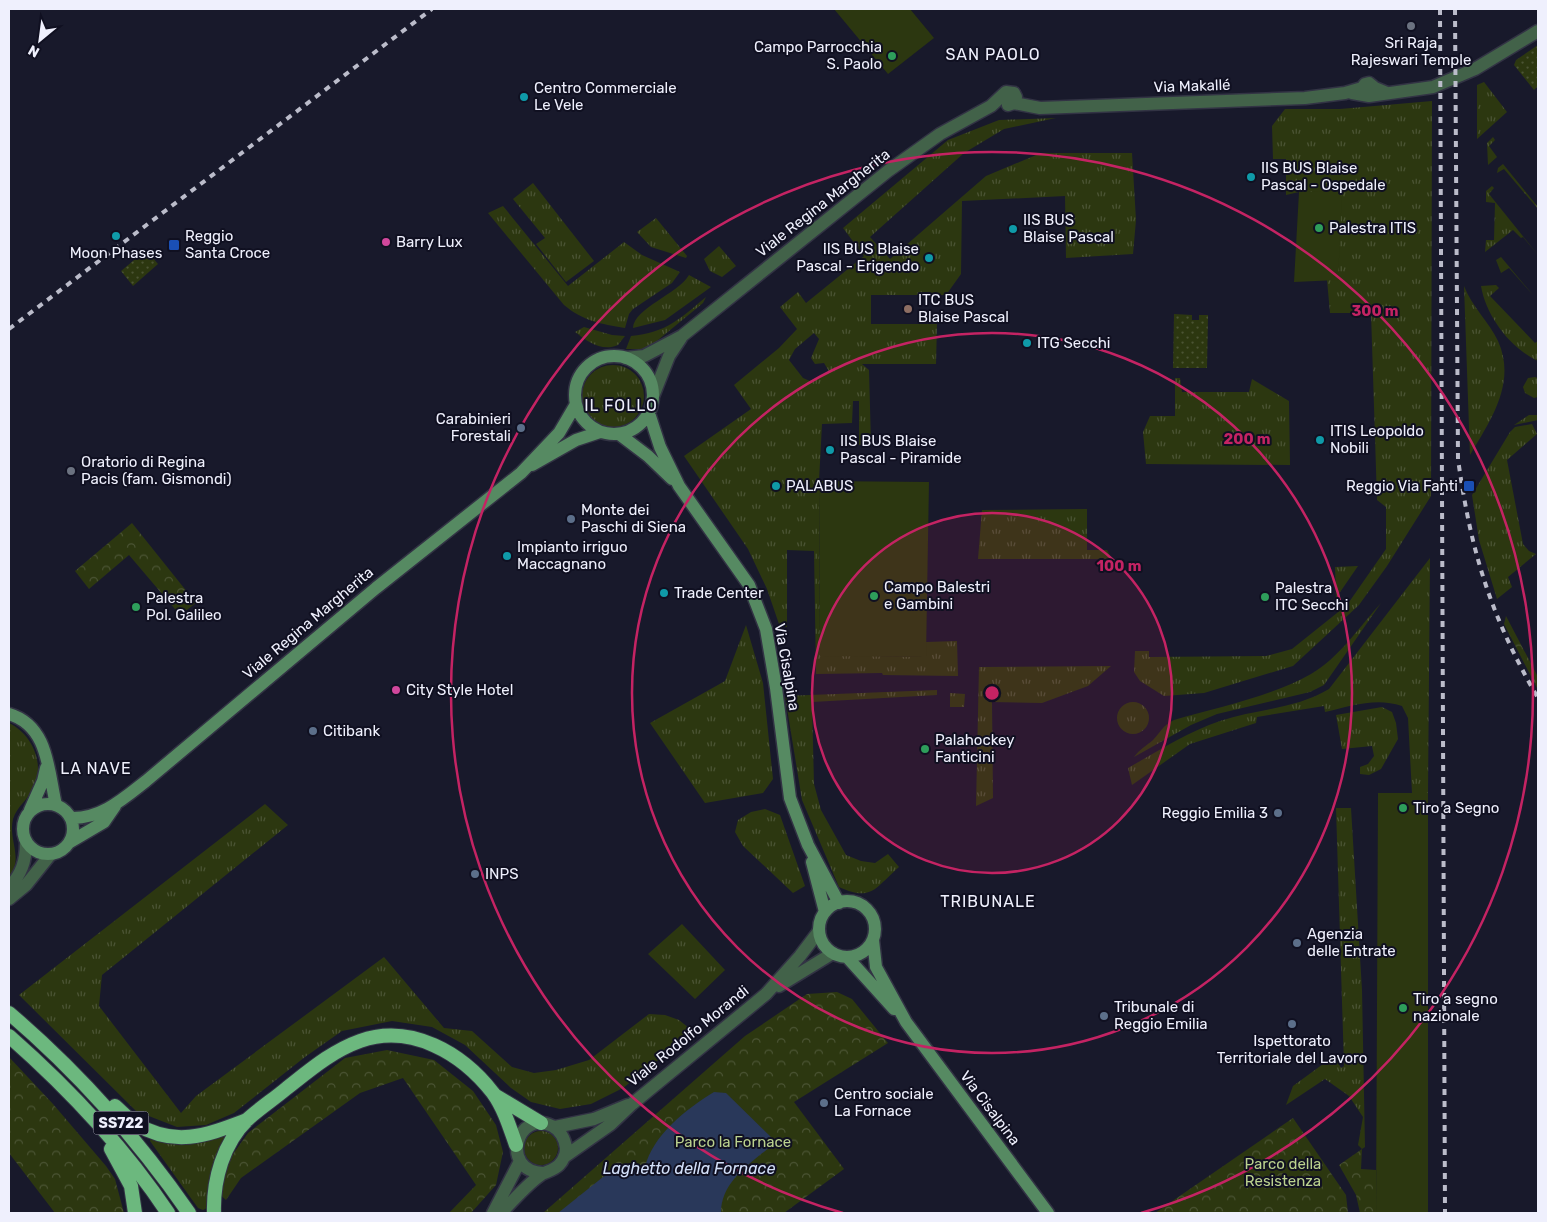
<svg xmlns="http://www.w3.org/2000/svg" width="1547" height="1222" font-family="Rubik,sans-serif">
<style>
.grass{fill:url(#grass-tufts);fill-rule:evenodd}
.forest{fill:url(#forest-crowns)}
.garden{fill:url(#garden-dots)}
.pitch{fill:#2c3710}
.water{fill:#29385a}
.lines{fill:none;stroke-linecap:round;stroke-linejoin:round}
.tertiary-casing{stroke:#323344;stroke-width:15}
.secondary-casing{stroke:#323344;stroke-width:15}
.trunk-casing{stroke:#323344;stroke-width:16}
.tertiary{stroke:#426249;stroke-width:12}
.secondary{stroke:#568a62;stroke-width:12}
.trunk{stroke:#6cb87e;stroke-width:14}
.rail{stroke:#bbbcca;stroke-width:4;stroke-dasharray:6 6;stroke-linecap:butt}
.ring{fill:none;stroke:#c42363;stroke-width:2.5}
.worship-dot{fill:#6b7280;stroke:#101021;stroke-width:2}
.leisure-dot{fill:#2e9e5b;stroke:#101021;stroke-width:2}
.culture-dot{fill:#0f9aa8;stroke:#101021;stroke-width:2}
.hotel-dot{fill:#d1479c;stroke:#101021;stroke-width:2}
.transit-dot{fill:#1a4fb4;stroke:#101021;stroke-width:2}
.education-dot{fill:#8d6e63;stroke:#101021;stroke-width:2}
.service-dot{fill:#5c6f8a;stroke:#101021;stroke-width:2}
.labels{text-anchor:middle;dominant-baseline:central;stroke-width:4;stroke-linejoin:round;paint-order:stroke}
.shield{fill:#101021;stroke:#acadbb;stroke-width:1}
.shield-label{font-size:14px;font-weight:bold;fill:#eff0fd}
.poi-label{font-size:15px;fill:#eff0fd;stroke:#101021;text-anchor:start}
.street-label{font-size:15px;fill:#eff0fd;stroke:#101021}
.park-label{font-size:15px;fill:#bbd28e;stroke:#101021}
.neighbourhood-label{font-size:16px;letter-spacing:1px;fill:#eff0fd;stroke:#101021}
.water-label{font-size:16px;font-style:italic;fill:#d3e0f9;stroke:#101021}
.centre{fill:#c42363;stroke:#101021;stroke-width:2.5}
.ring-label{font-size:15px;text-anchor:middle;font-weight:bold;fill:#c42363;stroke:#101021;stroke-width:4;stroke-linejoin:round;paint-order:stroke}
</style>
<defs>
<pattern id="grass-tufts" width="24" height="20" patternUnits="userSpaceOnUse" patternTransform="scale(1.25)"><rect width="24" height="20" fill="#2c3710"/><path d="M3 7l-1-3M5 7V3M7 7l1-3M15 17l-1-3M17 17v-4M19 17l1-3" fill="none" stroke="#4b5434"/></pattern>
<pattern id="forest-crowns" width="20" height="18" patternUnits="userSpaceOnUse" patternTransform="scale(1.25)"><rect width="20" height="18" fill="#2c3710"/><path d="M2 6a3 3 0 1 1 6 0M12 15a3 3 0 1 1 6 0" fill="none" stroke="#4b5434"/></pattern>
<pattern id="garden-dots" width="8" height="8" patternUnits="userSpaceOnUse" patternTransform="scale(1.25)"><rect width="8" height="8" fill="#2c3710"/><path d="M2 2h.1M6 6h.1" fill="none" stroke="#4b5434" stroke-width="1.8" stroke-linecap="round"/></pattern>
</defs>
<rect width="100%" height="100%" fill="#18192b"/>
<!-- grass -->
<path class="grass" d="M1484 82 1507 112 1477 139V85Z
M1432 101 1431 496 1387 566 1359 605 1293 666 1204 693 1164 696 1140 681 1134 672 1135 651H1149V657L1266 656 1292 649 1347 605 1386 549V507L1377 500 1371 313H1330L1327 280 1338 279 1299 192 1286 195V159H1273L1272 126 1285 109H1340Z
M1056 118 1004 129 964 153 870 237 890 259 986 176 1041 153H1132L1136 220 1133 254 1066 258 1065 196 962 201 961 274 946 295H871V324H937L936 364H862L869 370 871 444 859 445V401H853L852 423 822 424 819 481 820 655 926 657V642L957 641 958 676 883 675 882 673 816 674 814 551 787 550V627H780L767 589 748 549 684 456 751 409 734 385 779 348 797 329 780 307 798 292 806 303 864 256 843 228 948 140 999 120ZM814 333 819 339 811 358 815 364 824 363 830 373 810 381 803 378 789 360 795 349Z
M1493 137 1495 140 1489 146 1497 157 1488 165 1487 143Z
M1503 164 1538 207V209L1504 169 1497 173 1498 168Z
M533 183 594 261 566 282 536 244 545 238 513 199Z
M1492 186 1494 188 1489 194 1538 255 1523 237 1521 238 1513 230 1485 252 1486 240H1494L1495 203 1486 202V191Z
M503 206 568 286 624 242 642 255 680 272 672 283 633 309 629 314 625 328C601 324 583 321 564 305L488 213Z
M656 218 687 256 686 258 651 247 637 232Z
M719 246 736 266 722 277 710 271 704 259Z
M1501 257 1533 295 1509 268 1501 273 1496 260Z
M689 275 711 287 665 320 633 328C634 308 678 294 689 275Z
M1496 285 1499 288 1490 296 1535 343 1538 341V361C1510 348 1486 316 1481 286Z
M1464 286C1472 307 1489 322 1498 341 1517 383 1490 421 1470 455Z
M706 297 703 303 652 345 642 349H626L631 336C666 333 681 318 706 297Z
M584 327 612 335 625 336 618 345C602 352 588 342 575 332Z
M582 396a31 31 0 1 1 62 0a31 31 0 1 1-62 0Z
M1535 377 1538 378V397L1534 398 1525 393 1523 387 1528 378Z
M1175 378H1180L1182 392H1249L1252 379 1289 401 1290 465 1146 464 1143 432 1150 416H1175Z
M1529 415H1538V420L1514 425Z
M1532 424 1537 434 1507 460 1523 544 1529 551 1536 554 1508 577 1512 587 1497 599 1479 540 1472 495 1510 432 1515 427Z
M1087 509V550H1107L1112 559H978L982 510Z
M1430 558 1428 793H1412L1408 718 1402 706C1376 697 1351 706 1325 712L1324 706 1257 717 1256 723 1190 744 1132 785 1128 768C1158 751 1188 732 1220 721 1256 709 1296 709 1329 689Z
M1358 566 1336 598 1335 567Z
M1381 603 1324 685 1310 692 1217 714 1191 725 1134 757C1140 749 1146 746 1153 740 1161 732 1162 726 1174 720 1219 707 1270 697 1311 674 1339 658 1360 626 1381 603Z
M746 625 763 683 773 779 763 793 705 803 650 723 725 681Z
M1111 666 1088 686 1042 703 992 702 993 798 976 806 979 667Z
M937 690V695L812 702 814 784 821 810 846 855 861 861 875 863 888 854 899 867C875 888 872 902 839 887L802 800 785 696Z
M950 693 965 694 964 707H950Z
M1117 718a16 16 0 1 1 32 0a16 16 0 1 1-32 0Z
M1382 707 1392 712 1396 723 1398 739 1381 769 1369 775 1360 774V767L1368 764 1374 756 1372 746 1342 749 1336 715Z
M9 723C32 734 45 763 34 787 29 799 17 806 13 819 8 841 24 857 9 878Z
M265 804 288 825 102 975 99 1006 181 1113 196 1096 384 957 444 1028 472 1031 512 1067 534 1073 556 1070 589 1060 649 1014 665 1015 679 1020 694 1032 623 1088 591 1104 560 1109 531 1102 511 1088 465 1045 432 1027 392 1021 342 1031 305 1057 234 1113 206 1125 177 1127 136 1111 19 995Z
M1336 808H1351L1362 990 1365 1147 1362 1149 1358 1145 1363 1117 1349 1096 1325 1079 1286 1105 1293 1086 1334 1056 1341 1068 1344 1066Z
M765 809 780 815 805 886 793 893 743 846 735 832 738 820 751 812Z
M682 924 725 970 695 999 648 954Z
M524 1148a17 17 0 1 1 34 0a17 17 0 1 1-34 0Z
M226 1135 228 1138 209 1186 207 1208 203 1210 198 1208 150 1141 151 1138C176 1149 201 1144 226 1135Z"/>
<!-- forest -->
<path class="forest" d="M132 523 196 603 180 615 129 555 89 589 75 571Z
M1506 616 1538 677V690L1504 624Z
M837 992 852 999 888 1043 794 1102 844 1169 784 1213H543L745 1036 807 994Z
M387 1050 434 1060 473 1091 496 1125 503 1152 496 1185 471 1213H449L476 1185 403 1078 360 1093 241 1178 226 1200 218 1193 228 1161 248 1133 345 1058Z
M9 1057 53 1104 106 1166 115 1179 124 1213H55L9 1153Z
M1293 1118 1346 1195 1348 1213H1155Z
M1362 1149 1361 1169 1376 1170V1213H1360L1356 1195 1339 1165Z"/>
<!-- garden -->
<path class="garden" d="M1538 45V86L1534 90 1514 65 1516 60Z
M146 250 158 264 133 286 121 271Z
M1174 314 1192 315V320H1199V315H1208L1207 368H1173Z"/>
<!-- pitch -->
<path class="pitch" d="M834 9H910L934 38 888 74Z
M1342 191 1338 280 1294 282 1299 192Z
M819 481 929 482 926 657 820 656Z
M1378 793H1428V1213H1376Z"/>
<!-- water -->
<path class="water" d="M714 1092 726 1093 776 1142C753 1162 721 1180 721 1213H558L603 1177 635 1163 645 1167C653 1135 686 1109 714 1092Z"/>
<g class="lines">
<!-- tertiary casing -->
<g class="tertiary-casing">
<path id="tertiary" d="M1352 93 1369 96 1433 87 1475 69 1538 31
M1008 105 1014 103 1040 108 1305 98 1345 93 1362 88 1365 84 1369 83 1375 88 1387 93
M626 358 644 356 682 336 888 171 940 134 991 106 1006 92 1014 93 1016 97 1014 103
M654 394 669 356 681 338
M9 888C21 874 26 862 26 843
M9 899 26 885 50 855
M779 986 833 953
M555 1127 594 1119 628 1105
M564 1157 611 1124 632 1104 766 994 800 956 819 931
M493 1213 520 1161
M501 1213C514 1200 527 1184 542 1174 548 1171 554 1170 559 1165 563 1161 566 1154 566 1148 565 1139 560 1130 552 1126 517 1108 499 1171 543 1173"/>
</g>
<!-- secondary casing -->
<g class="secondary-casing">
<path id="secondary" d="M575 395a39 39 0 1 1 78 0a39 39 0 1 1-78 0Z
M649 413 660 447 679 486 749 585 766 629 776 688 790 798 808 845 839 903
M619 434 648 456 672 479
M532 465 576 440 600 432
M9 714C49 726 48 771 56 805
M23 829a25 25 0 1 1 50 0a25 25 0 1 1-50 0Z
M30 810 43 781 46 768
M71 818C101 819 123 799 146 781L376 588 521 473 559 433 576 404
M70 842 104 822 115 806
M812 862 825 912
M819 929a28 28 0 1 1 56 0a28 28 0 1 1-56 0Z
M873 940 876 967 906 1022 1048 1213
M847 957 894 1009"/>
</g>
<!-- trunk casing -->
<g class="trunk-casing">
<path id="trunk" d="M9 1013C78 1072 137 1138 189 1213
M9 1036C68 1088 124 1147 168 1213
M496 1096 541 1123
M115 1106C122 1112 128 1119 136 1124 176 1148 207 1135 247 1120
M111 1149 131 1186 135 1213
M214 1213C213 1180 223 1143 248 1119 260 1108 274 1099 287 1088 310 1070 332 1051 360 1041 411 1023 462 1053 493 1093 504 1108 510 1128 516 1145"/>
</g>
<!-- tertiary -->
<use href="#tertiary" class="tertiary"/>
<!-- secondary -->
<use href="#secondary" class="secondary"/>
<!-- trunk -->
<use href="#trunk" class="trunk"/>
<!-- rail -->
<path class="rail" d="M1440 9 1445 1213
M1455 9 1458 459C1471 553 1491 617 1538 698
M9 329 432 9"/>
</g>
<!-- distance rings -->
<circle cx="992" cy="693" r="180" fill="#c42363" fill-opacity=".12"/>
<g class="ring">
<circle cx="992" cy="693" r="180"/>
<circle cx="992" cy="693" r="360"/>
<path d="M843 1213A541 541 0 1 1 1141 1213"/>
</g>
<!-- markers -->
<g class="worship-dot">
<circle cx="1411" cy="26" r="5"/>
<circle cx="71" cy="471" r="5"/>
</g>
<g class="leisure-dot">
<circle cx="892" cy="56" r="5"/>
<circle cx="1319" cy="228" r="5"/>
<circle cx="874" cy="596" r="5"/>
<circle cx="1265" cy="597" r="5"/>
<circle cx="136" cy="607" r="5"/>
<circle cx="925" cy="749" r="5"/>
<circle cx="1403" cy="808" r="5"/>
<circle cx="1403" cy="1008" r="5"/>
</g>
<g class="culture-dot">
<circle cx="524" cy="97" r="5"/>
<circle cx="1251" cy="177" r="5"/>
<circle cx="1013" cy="229" r="5"/>
<circle cx="116" cy="236" r="5"/>
<circle cx="929" cy="258" r="5"/>
<circle cx="1027" cy="343" r="5"/>
<circle cx="1320" cy="440" r="5"/>
<circle cx="830" cy="450" r="5"/>
<circle cx="776" cy="486" r="5"/>
<circle cx="507" cy="556" r="5"/>
<circle cx="664" cy="593" r="5"/>
</g>
<g class="hotel-dot">
<circle cx="386" cy="242" r="5"/>
<circle cx="396" cy="690" r="5"/>
</g>
<g class="transit-dot">
<rect x="168" y="239" width="12" height="12" rx="2.5"/>
<rect x="1463" y="480" width="12" height="12" rx="2.5"/>
</g>
<circle class="education-dot" cx="908" cy="309" r="5"/>
<g class="service-dot">
<circle cx="521" cy="428" r="5"/>
<circle cx="571" cy="519" r="5"/>
<circle cx="313" cy="731" r="5"/>
<circle cx="1278" cy="813" r="5"/>
<circle cx="475" cy="874" r="5"/>
<circle cx="1297" cy="943" r="5"/>
<circle cx="1104" cy="1016" r="5"/>
<circle cx="1292" cy="1024" r="5"/>
<circle cx="824" cy="1103" r="5"/>
</g>
<g class="labels">
<!-- shield labels -->
<rect class="shield" x="93.5" y="1111.5" width="55" height="23" rx="4"/>
<g class="shield-label">
<text x="121" y="1123">SS722</text>
</g>
<!-- poi labels -->
<g class="poi-label">
<text x="1411" y="43" text-anchor="middle">Sri Raja<tspan x="1411" dy="17">Rajeswari Temple</tspan></text>
<text x="882" y="47" text-anchor="end">Campo Parrocchia<tspan x="882" dy="17">S. Paolo</tspan></text>
<text x="534" y="88">Centro Commerciale<tspan x="534" dy="17">Le Vele</tspan></text>
<text x="1261" y="168">IIS BUS Blaise<tspan x="1261" dy="17">Pascal - Ospedale</tspan></text>
<text x="1023" y="220">IIS BUS<tspan x="1023" dy="17">Blaise Pascal</tspan></text>
<text x="1329" y="228">Palestra ITIS</text>
<text x="185" y="236">Reggio<tspan x="185" dy="17">Santa Croce</tspan></text>
<text x="396" y="242">Barry Lux</text>
<text x="919" y="249" text-anchor="end">IIS BUS Blaise<tspan x="919" dy="17">Pascal - Erigendo</tspan></text>
<text x="116" y="253" text-anchor="middle">Moon Phases</text>
<text x="918" y="300">ITC BUS<tspan x="918" dy="17">Blaise Pascal</tspan></text>
<text x="1037" y="343">ITG Secchi</text>
<text x="511" y="419" text-anchor="end">Carabinieri<tspan x="511" dy="17">Forestali</tspan></text>
<text x="1330" y="431">ITIS Leopoldo<tspan x="1330" dy="17">Nobili</tspan></text>
<text x="840" y="441">IIS BUS Blaise<tspan x="840" dy="17">Pascal - Piramide</tspan></text>
<text x="81" y="462">Oratorio di Regina<tspan x="81" dy="17">Pacis (fam. Gismondi)</tspan></text>
<text x="786" y="486">PALABUS</text>
<text x="1458" y="486" text-anchor="end">Reggio Via Fanti</text>
<text x="581" y="510">Monte dei<tspan x="581" dy="17">Paschi di Siena</tspan></text>
<text x="517" y="547">Impianto irriguo<tspan x="517" dy="17">Maccagnano</tspan></text>
<text x="884" y="587">Campo Balestri<tspan x="884" dy="17">e Gambini</tspan></text>
<text x="1275" y="588">Palestra<tspan x="1275" dy="17">ITC Secchi</tspan></text>
<text x="674" y="593">Trade Center</text>
<text x="146" y="598">Palestra<tspan x="146" dy="17">Pol. Galileo</tspan></text>
<text x="406" y="690">City Style Hotel</text>
<text x="323" y="731">Citibank</text>
<text x="935" y="740">Palahockey<tspan x="935" dy="17">Fanticini</tspan></text>
<text x="1413" y="808">Tiro a Segno</text>
<text x="1268" y="813" text-anchor="end">Reggio Emilia 3</text>
<text x="485" y="874">INPS</text>
<text x="1307" y="934">Agenzia<tspan x="1307" dy="17">delle Entrate</tspan></text>
<text x="1413" y="999">Tiro a segno<tspan x="1413" dy="17">nazionale</tspan></text>
<text x="1114" y="1007">Tribunale di<tspan x="1114" dy="17">Reggio Emilia</tspan></text>
<text x="1292" y="1041" text-anchor="middle">Ispettorato<tspan x="1292" dy="17">Territoriale del Lavoro</tspan></text>
<text x="834" y="1094">Centro sociale<tspan x="834" dy="17">La Fornace</tspan></text>
</g>
<!-- street labels -->
<g class="street-label">
<text transform="translate(1192 86) rotate(-2)">Via Makallé</text>
<text transform="translate(823 203) rotate(-38)">Viale Regina Margherita</text>
<text transform="translate(308 623) rotate(-40)">Viale Regina Margherita</text>
<text transform="translate(787 667) rotate(80)">Via Cisalpina</text>
<text transform="translate(688 1036) rotate(-39)">Viale Rodolfo Morandi</text>
<text transform="translate(990 1108) rotate(53)">Via Cisalpina</text>
</g>
<!-- park labels -->
<g class="park-label">
<text x="733" y="1142">Parco la Fornace</text>
<text x="1283" y="1164">Parco della<tspan x="1283" dy="17">Resistenza</tspan></text>
</g>
<!-- neighbourhood labels -->
<g class="neighbourhood-label">
<text x="993" y="54">SAN PAOLO</text>
<text x="621" y="405">IL FOLLO</text>
<text x="96" y="768">LA NAVE</text>
<text x="988" y="901">TRIBUNALE</text>
</g>
<!-- water labels -->
<g class="water-label">
<text x="689" y="1168">Laghetto della Fornace</text>
</g>
</g>
<circle cx="992" cy="693" r="8" class="centre"/>
<g class="ring-label">
<text x="1375" y="316">300 m</text>
<text x="1247" y="444">200 m</text>
<text x="1119" y="571">100 m</text>
</g>
<!-- border -->
<rect width="1547" height="1222" fill="none" stroke="#eff0fd" stroke-width="20"/>
<!-- north arrow -->
<g transform="translate(40 40) rotate(209)" stroke="#101021" stroke-width="4" paint-order="stroke">
<path d="M0-4L9 19L0 12L-9 19Z" fill="#eff0fd"/>
<text y="-8" font-size="14" font-weight="bold" text-anchor="middle" fill="#eff0fd">N</text>
</g>
</svg>
